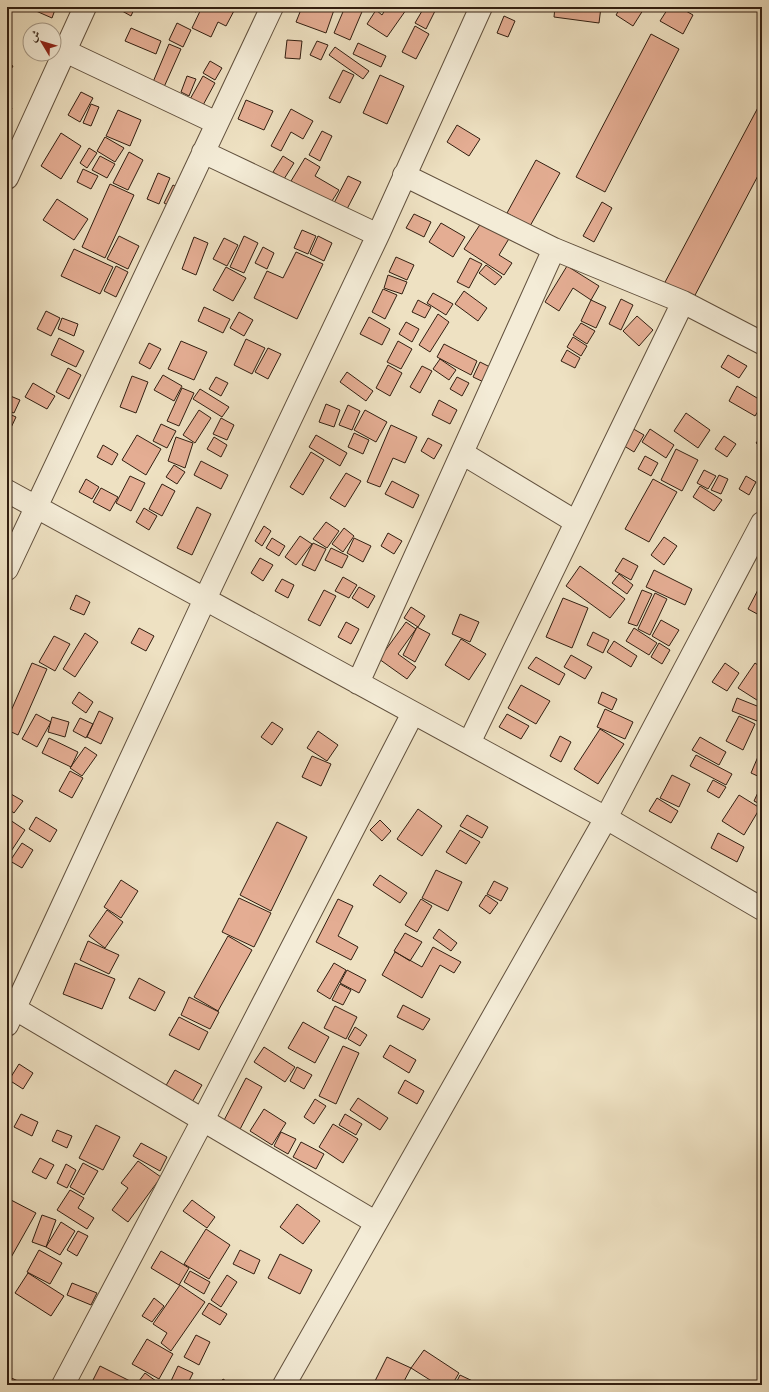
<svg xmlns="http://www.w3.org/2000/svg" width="769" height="1392" font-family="Vollkorn,Amiri,serif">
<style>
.building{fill:#e4ad93;stroke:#321f11}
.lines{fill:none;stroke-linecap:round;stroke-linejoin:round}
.minor-casing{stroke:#61503d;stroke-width:24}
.minor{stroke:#f4ecd7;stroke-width:22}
</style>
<rect width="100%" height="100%" fill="#eee1c2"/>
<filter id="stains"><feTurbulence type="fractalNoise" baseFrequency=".005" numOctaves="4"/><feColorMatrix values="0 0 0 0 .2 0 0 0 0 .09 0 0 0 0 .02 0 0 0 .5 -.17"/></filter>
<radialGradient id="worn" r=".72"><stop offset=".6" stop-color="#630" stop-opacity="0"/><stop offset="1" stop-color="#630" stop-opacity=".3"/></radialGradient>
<!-- building -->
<path class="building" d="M7 7H14L7 20Z
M38 7H56L52 18 36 11Z
M115 7H135L131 16Z
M184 7H199L196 12Z
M202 7H236L226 26 218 22 211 37 192 28Z
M302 7H335L326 33 296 22Z
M345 7H364L350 40 334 33Z
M387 7H401L406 10 387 37 367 24 376 10 382 15Z
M414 7H437L426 29 415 23 422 11Z
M555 7H601L599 23 554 17Z
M621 7H645L633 26 616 15Z
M669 7H679L693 15 683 34 660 21Z
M504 16 515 21 508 37 497 33Z
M177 23 191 30 183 47 169 40Z
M415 26 429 34 416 59 402 52Z
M131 28 161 41 156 54 125 41Z
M651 34 679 49 605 192 576 177Z
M287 40 302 41 300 59 285 58Z
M317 41 328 45 321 60 310 55Z
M358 43 386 56 381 67 353 54Z
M169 44 181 49 164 87 153 82Z
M335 47 369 71 363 79 329 55Z
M210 61 222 68 215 80 203 73Z
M7 63 13 66 7 76Z
M343 70 354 75 340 103 329 98Z
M380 75 404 86 387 124 363 113Z
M187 76 196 79 189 96 181 92Z
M203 76 215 83 202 107 189 101Z
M81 92 93 98 80 122 68 115Z
M246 100 273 111 264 130 238 119Z
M762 100V168L693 299 664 284Z
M7 104 12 108 7 117Z
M91 104 99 107 91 126 83 123Z
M291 109 313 121 303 139 291 132 281 151 271 146Z
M118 110 141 120 130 146 106 136Z
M457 125 480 139 469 156 447 142Z
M322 131 332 136 320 161 309 155Z
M61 133 81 146 61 179 41 166Z
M105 137 124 148 115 162 97 151Z
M89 148 97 153 87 168 80 163Z
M129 152 143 160 128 190 113 183Z
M100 156 115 164 107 178 92 170Z
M283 156 294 163 284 179 273 172Z
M305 158 320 167 315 176 339 190 330 204 291 181Z
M536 160 560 173 530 226 507 213Z
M83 169 98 176 91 189 77 182Z
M158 173 170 178 159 204 147 199Z
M348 176 361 182 347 209 334 203Z
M110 184 134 195 105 258 82 247Z
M173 185 181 189 172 207 164 203Z
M57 199 88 219 74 240 43 220Z
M602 202 612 208 594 242 583 236Z
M414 214 431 222 424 237 406 228Z
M483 220 510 237 499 255 512 263 504 275 464 249Z
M441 223 465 237 453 257 429 242Z
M302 230 316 236 308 254 294 248Z
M119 236 139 246 128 269 107 259Z
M244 236 258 243 244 273 230 267Z
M318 236 332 243 324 261 310 254Z
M194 237 208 243 196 275 182 269Z
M224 238 238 245 227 266 213 259Z
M263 247 274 253 267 269 255 263Z
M74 249 113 267 100 294 61 276Z
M296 252 323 264 297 319 254 298 267 271 283 278Z
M396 257 414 265 407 280 389 272Z
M470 258 482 264 469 288 457 282Z
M486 265 502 277 495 285 479 273Z
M116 266 128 272 116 297 104 291Z
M567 266 599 286 591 300 573 288 559 311 545 302Z
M226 267 246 278 233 301 213 290Z
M388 275 407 282 402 294 384 288Z
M383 289 397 295 385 319 372 312Z
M464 291 487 308 478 321 455 304Z
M433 293 453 304 446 315 427 303Z
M621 299 633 305 621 330 609 324Z
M418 300 431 307 425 318 412 312Z
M591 300 606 307 596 328 581 321Z
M204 307 230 319 223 333 198 321Z
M46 311 60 318 51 336 37 329Z
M239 312 253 320 244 336 230 328Z
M438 314 449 322 430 352 419 345Z
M637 316 653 330 639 346 623 331Z
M369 317 390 329 382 345 360 334Z
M62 318 78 324 74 336 58 329Z
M406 322 419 329 412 342 399 334Z
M581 323 595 331 587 344 573 335Z
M573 337 587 346 581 356 567 347Z
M59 338 84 351 76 367 51 355Z
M246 339 265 348 252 374 234 365Z
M181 341 207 352 194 380 168 369Z
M398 341 412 349 401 369 387 362Z
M149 343 161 349 150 369 139 363Z
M444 344 477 361 471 375 437 357Z
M268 348 281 354 268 379 255 372Z
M567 350 580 358 575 368 561 361Z
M728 355 747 366 739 378 721 367Z
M440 359 456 370 449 380 433 369Z
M480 362 496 370 488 384 473 377Z
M388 365 402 373 390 396 376 388Z
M422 366 432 371 420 393 410 387Z
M68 368 81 375 69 399 56 392Z
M347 372 373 391 366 401 340 382Z
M163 375 182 386 174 401 154 390Z
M132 376 148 382 136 413 120 407Z
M216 377 228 383 221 396 209 389Z
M457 377 469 383 462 396 450 389Z
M33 383 55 396 47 409 25 397Z
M737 386 762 401V405L755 416 729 401Z
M182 388 194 393 179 426 167 421Z
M200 389 229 407 222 417 193 399Z
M8 395 20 400 14 413 7 410Z
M439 400 457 410 450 424 432 415Z
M326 404 340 410 334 427 319 422Z
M348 405 360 411 352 430 339 425Z
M199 410 211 418 195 443 183 435Z
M365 410 387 422 376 442 354 430Z
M7 413 16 417 8 434 7 433Z
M686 413 710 430 698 448 674 431Z
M221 418 234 425 227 440 213 434Z
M161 424 176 431 167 448 153 441Z
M391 425 417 437 405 463 393 458 380 487 367 482Z
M630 427 644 435 634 452 621 444Z
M650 429 674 445 666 458 642 442Z
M354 433 369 440 363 454 348 447Z
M137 435 161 449 146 475 122 460Z
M316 435 347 453 340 466 309 447Z
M762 435V447L756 443Z
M724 436 736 444 727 457 715 449Z
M176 437 193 443 185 468 168 461Z
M214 437 227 445 221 457 207 449Z
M428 438 442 445 434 459 421 451Z
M103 445 118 454 112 465 97 457Z
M676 449 698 460 682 491 661 480Z
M311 452 324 460 303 495 290 487Z
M645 456 658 463 651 476 638 469Z
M201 461 228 475 221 489 194 475Z
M174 465 185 472 177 484 166 477Z
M704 470 716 476 708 489 697 483Z
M346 473 361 481 345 507 330 498Z
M719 475 728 479 721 494 711 490Z
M130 476 145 483 131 511 116 503Z
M746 476 756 482 749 495 739 489Z
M86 479 99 487 92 499 79 492Z
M653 479 677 492 649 542 625 529Z
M392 481 419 495 413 508 385 494Z
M162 484 175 491 162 516 149 509Z
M700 486 722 500 714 511 693 497Z
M101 488 118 497 110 511 93 502Z
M197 507 211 514 192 555 177 548Z
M144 508 157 516 149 530 136 522Z
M326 522 339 531 327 548 313 539Z
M264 526 271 531 262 546 255 541Z
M344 528 354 536 343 552 332 544Z
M388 533 402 541 394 554 381 546Z
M300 536 312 544 296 565 285 557Z
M664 537 677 546 664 565 651 555Z
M272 538 285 546 279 556 266 548Z
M354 538 371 546 363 562 347 553Z
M313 543 326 549 315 571 302 565Z
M331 548 348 556 342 568 325 560Z
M260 558 273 565 263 581 251 573Z
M623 558 638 566 631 580 615 571Z
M580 566 625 599 610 618 566 586Z
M654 570 692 589 685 605 646 587Z
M619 574 633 585 627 594 612 583Z
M343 577 357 585 349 598 335 591Z
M282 579 294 585 288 598 275 591Z
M762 582V614L761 616 748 609Z
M359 587 375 596 368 608 352 598Z
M324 590 336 596 320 626 308 620Z
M642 590 652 594 637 626 628 623Z
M655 593 667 599 650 635 638 629Z
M76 595 90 602 84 615 70 609Z
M563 598 588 608 572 648 546 637Z
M411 607 425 616 418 627 404 618Z
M460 614 479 622 470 642 452 634Z
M661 620 679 630 669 646 652 636Z
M346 622 359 629 351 644 338 637Z
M406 622 416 629 398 654 416 667 407 679 379 659Z
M417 627 430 634 415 662 403 655Z
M139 628 154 636 146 651 131 643Z
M634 628 657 643 649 655 626 641Z
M593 632 609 640 603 653 587 645Z
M85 633 98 642 75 677 63 669Z
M54 636 70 644 55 671 39 662Z
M461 639 486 654 469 680 445 665Z
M614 641 637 656 631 667 607 652Z
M659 643 670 650 662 664 651 657Z
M571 655 592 667 585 679 564 667Z
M536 657 565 674 559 685 528 668Z
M32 663 47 669 18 735 7 730V720Z
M725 663 739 673 727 691 712 682Z
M755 663 762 668V699L760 702 738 688Z
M521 685 550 701 536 724 508 708Z
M79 692 93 702 86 713 72 703Z
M602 692 617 699 612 710 598 703Z
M737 698 762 708 757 721 732 711Z
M605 709 633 722 625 739 597 727Z
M99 711 113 718 101 744 87 737Z
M36 714 51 722 37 747 22 739Z
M507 714 529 726 521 739 499 727Z
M739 716 755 724 743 750 726 741Z
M52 717 69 722 65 737 48 732Z
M80 718 93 724 86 738 73 731Z
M272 722 283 729 272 745 261 737Z
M600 729 624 744 598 784 574 769Z
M318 731 338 745 327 761 307 748Z
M560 736 571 742 561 762 550 756Z
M700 737 726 752 719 765 692 750Z
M49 738 78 752 71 767 42 753Z
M85 747 97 755 82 776 70 768Z
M760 752 762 753V778L751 773Z
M696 755 732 774 726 785 690 766Z
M312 756 331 764 321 786 302 777Z
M70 771 83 778 72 798 59 791Z
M672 775 690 784 679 807 660 798Z
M713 780 726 787 719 798 707 791Z
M761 786 762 787V805L754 801Z
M11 794 23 801 14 813 7 808V799Z
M739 795 760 808 744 835 722 821Z
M657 798 678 811 671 823 649 811Z
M418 809 442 826 422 856 397 839Z
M467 815 488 827 482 838 460 826Z
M36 817 57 830 50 842 29 829Z
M7 818 25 830 8 856H7Z
M380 820 391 831 382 841 370 830Z
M277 822 307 837 271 911 240 895Z
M460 830 480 842 466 864 446 852Z
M718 833 744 847 737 862 711 848Z
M22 843 33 850 22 868 10 861Z
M436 870 462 882 448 911 422 898Z
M380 875 407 893 400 903 373 885Z
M121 880 138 891 121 918 104 907Z
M494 881 508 888 501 901 487 894Z
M486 895 498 903 490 914 479 906Z
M239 898 271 913 254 947 222 932Z
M338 899 353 906 338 936 358 947 351 960 316 942Z
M421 899 432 906 417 932 405 925Z
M107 910 123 922 105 948 89 936Z
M439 929 457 943 451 951 433 938Z
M405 933 422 942 410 961 394 951Z
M228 936 252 950 218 1011 194 997Z
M88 941 119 955 109 974 80 960Z
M433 947 461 962 454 973 440 965 422 998 382 975 395 952 422 967Z
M75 963 115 979 102 1009 63 994Z
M334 963 346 970 330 999 317 991Z
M347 970 366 980 359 993 340 983Z
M139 978 165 992 155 1011 129 998Z
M340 984 351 990 343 1005 332 1000Z
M189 997 219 1012 210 1029 181 1015Z
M403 1005 430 1019 423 1030 397 1017Z
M335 1006 357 1017 346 1039 324 1028Z
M179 1017 208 1032 199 1050 169 1035Z
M303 1022 329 1037 315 1063 288 1048Z
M355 1027 367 1035 360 1046 348 1039Z
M390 1045 416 1060 409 1073 383 1057Z
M343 1046 359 1053 336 1104 319 1096Z
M264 1047 295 1067 285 1082 254 1062Z
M19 1064 33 1073 23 1089 9 1080Z
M297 1067 312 1075 304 1089 290 1081Z
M175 1070 202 1085 191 1104 164 1089Z
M246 1078 262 1087 236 1137 220 1128Z
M405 1080 424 1091 417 1104 398 1093Z
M358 1098 388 1118 380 1130 350 1110Z
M315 1099 326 1106 314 1124 304 1117Z
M264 1109 286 1123 272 1145 250 1131Z
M21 1114 38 1122 32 1136 14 1127Z
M345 1114 362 1124 356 1135 339 1125Z
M333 1124 358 1139 343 1163 319 1147Z
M96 1125 120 1137 103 1170 79 1158Z
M57 1130 72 1136 67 1148 52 1141Z
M281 1132 296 1139 288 1154 274 1146Z
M301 1142 324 1154 316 1169 293 1157Z
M141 1143 167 1157 160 1171 133 1156Z
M40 1158 54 1165 46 1179 32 1172Z
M138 1161 161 1177 128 1222 112 1210 128 1188 121 1183Z
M83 1163 98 1171 84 1195 70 1187Z
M66 1164 76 1170 67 1188 57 1183Z
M70 1190 84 1198 78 1208 94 1218 87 1229 57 1210Z
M11 1200 36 1213 9 1261 7 1260V1207Z
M192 1200 215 1217 207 1228 183 1211Z
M297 1204 320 1221 303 1244 280 1227Z
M42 1215 56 1220 46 1247 32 1242Z
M61 1222 75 1231 60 1255 46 1247Z
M206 1229 230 1245 209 1279 184 1264Z
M78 1231 88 1236 77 1256 67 1250Z
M39 1250 62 1263 50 1284 27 1272Z
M240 1250 260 1260 254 1274 233 1264Z
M161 1251 189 1268 179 1285 151 1268Z
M280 1254 312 1270 300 1294 268 1278Z
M190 1271 210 1282 204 1294 184 1282Z
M28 1273 64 1296 51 1316 15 1293Z
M227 1275 237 1282 221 1307 211 1300Z
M72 1283 97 1293 91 1305 67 1295Z
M180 1285 205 1302 171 1351 161 1343 167 1333 153 1324Z
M154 1298 164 1306 152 1322 142 1316Z
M209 1303 227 1314 220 1325 202 1314Z
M196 1335 210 1342 199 1365 184 1357Z
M147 1339 173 1354 159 1379 132 1364Z
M424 1350 459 1373 452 1385H438L411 1368Z
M387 1357 411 1368 402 1385H373Z
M100 1366 134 1383V1385H102L93 1380Z
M178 1366 193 1373 187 1385H180L171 1381Z
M145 1373 160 1384 159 1385H136Z
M460 1375 481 1385H455Z
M7 1376 18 1381 16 1385H7Z
M223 1379 232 1385H219Z"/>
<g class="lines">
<!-- minor casing -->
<g class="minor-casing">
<path id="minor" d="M65 51 217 123
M203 152 378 235
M404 175 554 249 683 302 762 343
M7 178 85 7
M462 453 576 522
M7 491 606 818 762 909
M7 569 272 7
M358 683 554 249
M469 743 683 302
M7 1004 375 1222
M7 1025 205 599 378 235 481 7
M63 1385 203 1120 413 713
M284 1385 606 818 762 523"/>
</g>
<!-- minor -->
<use href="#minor" class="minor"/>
</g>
<!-- margin -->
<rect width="769" height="1392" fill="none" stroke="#eee1c2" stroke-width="24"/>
<rect x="8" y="8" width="753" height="1376" fill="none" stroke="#321f11" stroke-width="2"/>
<rect x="12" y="12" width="745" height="1368" fill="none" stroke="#321f11"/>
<!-- north arrow -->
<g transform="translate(42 42) rotate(308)"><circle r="19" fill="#f4ecd7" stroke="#a69a88"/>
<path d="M0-3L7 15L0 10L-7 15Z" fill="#8f2418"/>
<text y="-6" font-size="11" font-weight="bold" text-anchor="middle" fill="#321f11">ش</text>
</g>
<rect width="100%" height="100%" filter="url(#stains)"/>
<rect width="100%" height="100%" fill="url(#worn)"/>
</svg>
